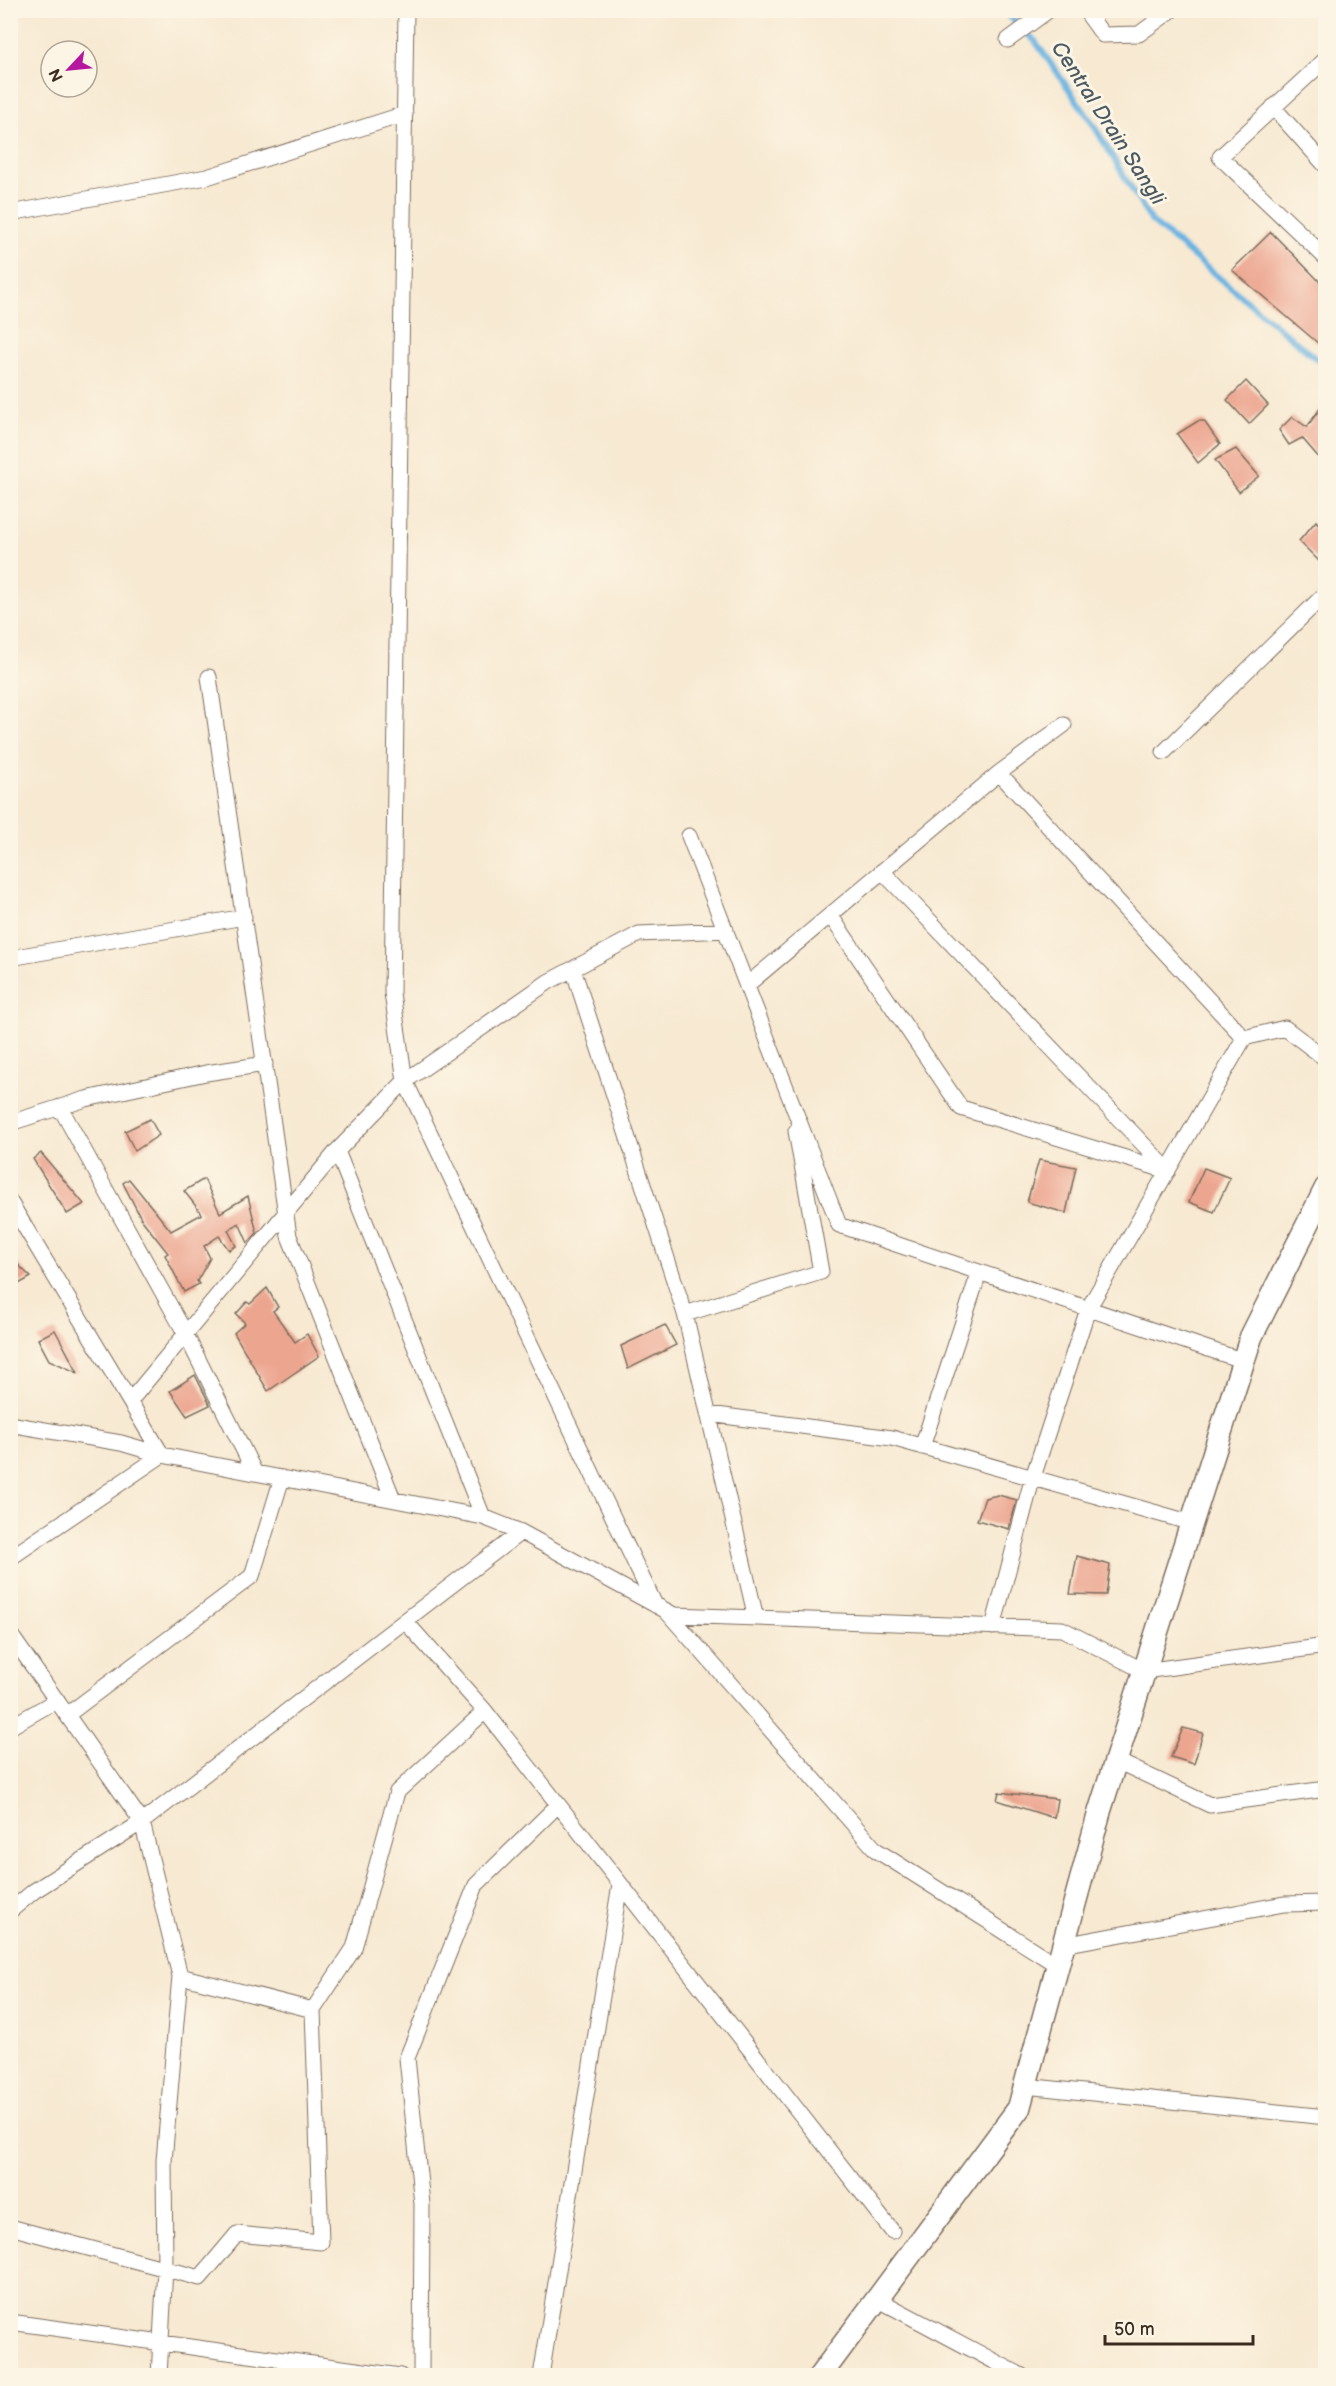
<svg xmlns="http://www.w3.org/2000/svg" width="1336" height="2386" font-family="'Balsamiq Sans',sans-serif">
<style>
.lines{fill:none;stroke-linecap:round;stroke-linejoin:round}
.stream{stroke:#69b3e1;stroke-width:6}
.building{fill:#eca690}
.street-casing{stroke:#7d6d5d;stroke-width:17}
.secondary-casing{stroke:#7d6d5d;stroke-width:25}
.street{stroke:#fff;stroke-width:15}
.secondary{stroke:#fff;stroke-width:22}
.labels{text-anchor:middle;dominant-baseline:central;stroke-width:6;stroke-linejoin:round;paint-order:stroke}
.water-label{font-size:21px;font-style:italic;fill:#4b5a62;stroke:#fcf5e5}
</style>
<rect width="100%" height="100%" fill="#fcf5e5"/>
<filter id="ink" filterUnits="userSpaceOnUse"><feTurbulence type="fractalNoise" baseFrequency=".0167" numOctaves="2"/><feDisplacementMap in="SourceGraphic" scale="12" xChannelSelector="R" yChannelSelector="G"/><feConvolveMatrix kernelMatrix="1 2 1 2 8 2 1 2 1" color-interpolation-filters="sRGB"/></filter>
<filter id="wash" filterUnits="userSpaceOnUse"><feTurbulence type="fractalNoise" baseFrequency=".008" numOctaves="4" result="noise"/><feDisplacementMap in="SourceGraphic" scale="24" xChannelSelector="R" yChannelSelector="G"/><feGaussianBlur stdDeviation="1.35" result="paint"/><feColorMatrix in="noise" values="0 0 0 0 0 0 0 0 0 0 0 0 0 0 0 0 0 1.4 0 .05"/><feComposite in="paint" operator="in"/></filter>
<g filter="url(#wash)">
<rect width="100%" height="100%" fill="#f7e9d2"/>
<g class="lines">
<!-- stream -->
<path class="stream" d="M1003 10 1035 41 1091 121 1151 221 1326 367"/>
</g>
<g id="blocks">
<!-- building -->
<path class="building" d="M1271 232 1326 288V350L1232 270Z
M1246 381 1268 405 1249 424 1227 400Z
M1326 400V466L1302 438 1289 445 1279 430 1292 417 1307 427Z
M1198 421H1204L1220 444 1198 463 1177 434Z
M1236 449 1259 476 1239 492 1215 460Z
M1316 521 1326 532V568L1299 541Z
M150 1119 159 1135 135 1151 125 1131Z
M41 1153 84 1204 67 1214 33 1159Z
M1039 1160 1076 1167 1066 1213 1027 1202Z
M1204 1168 1230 1178 1214 1212 1189 1202Z
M129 1179 171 1231 202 1214 184 1191 204 1179 220 1213 248 1196 257 1233 248 1243 239 1223 228 1230 236 1246 229 1250 219 1236 204 1246 210 1258 197 1281 199 1284 184 1292 165 1255 168 1253 142 1220 123 1183Z
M10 1257 31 1277 10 1289Z
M267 1288 278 1307 273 1311 295 1342 307 1334 319 1356 268 1391 234 1333 245 1323 236 1314 247 1302 250 1304Z
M665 1325 676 1345 628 1369 621 1346Z
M55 1330 78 1373 49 1360 38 1339Z
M195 1375 210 1405 187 1416 170 1391Z
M998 1495 1017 1500 1009 1529 977 1520 985 1498Z
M1077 1556 1110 1565 1106 1595 1070 1594Z
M1183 1728 1203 1733 1194 1764 1171 1757Z
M999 1792 1057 1799 1054 1818 997 1800Z"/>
</g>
</g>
<g filter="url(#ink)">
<use href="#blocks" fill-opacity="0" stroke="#7d6d5d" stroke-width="1.5"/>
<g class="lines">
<!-- street casing -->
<g class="street-casing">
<path id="street" d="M406 10 392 993 405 1081 337 1151 483 1517
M1085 10 1103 35 1139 34 1172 10
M1008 40 1049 10
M1326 59 1220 157 1326 258
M1273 107 1326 166
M10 213 207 177 405 114
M209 677 289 1236 393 1499
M1164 752 1326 593
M999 773 1064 725
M689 836 839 1225 1244 1361
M882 871 1166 1168
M830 915 961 1108 1168 1171
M10 958 244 917
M573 969 685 1314 756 1618
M747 985 999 773 1244 1038 1285 1028 1326 1059
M60 1107 185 1333 255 1473
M10 1123 86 1099 206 1073 265 1064
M10 1202 162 1455
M685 1314 821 1272 796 1131
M130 1401 337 1151
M709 1414 892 1438 1192 1523
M10 1428 15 1425 121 1443 162 1455 483 1517 521 1532 674 1615 1062 1629 1144 1671 1326 1646
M922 1447 979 1273
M10 1558 162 1455
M655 1605 405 1081 548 982 639 934 726 930
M667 1612 876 1850 1057 1965
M405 1621 485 1711 397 1792 354 1948 313 2010 180 1976 142 1822 521 1532
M993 1627 1032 1480 1088 1309 1244 1038
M10 1634 142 1822 34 1891 10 1911
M485 1711 892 2231
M67 1715 252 1576 282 1478
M10 1727 57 1700
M1115 1760 1210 1805 1326 1789
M1063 1945 1284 1904 1326 1903
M1025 2086 1326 2117
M10 2227 200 2278 237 2234 321 2242 313 2010
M877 2299 1022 2376
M10 2322 400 2376
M159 2376 165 2268 164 2161 180 1976
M421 2376 422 2204 407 2058 476 1885 558 1805
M541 2376 620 1884"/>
</g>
<!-- secondary casing -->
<g class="secondary-casing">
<path id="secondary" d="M820 2376 1019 2108 1100 1810 1251 1337 1326 1188"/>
</g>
<!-- street -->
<use href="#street" class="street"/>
<!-- secondary -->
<use href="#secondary" class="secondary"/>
</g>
</g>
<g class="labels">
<!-- water labels -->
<g class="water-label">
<text transform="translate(1108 123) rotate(57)">Central Drain Sangli</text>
</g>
</g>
<!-- margin -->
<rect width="1336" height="2386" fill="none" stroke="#fcf5e5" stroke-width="36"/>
<!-- north arrow -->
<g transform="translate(69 69) rotate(244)"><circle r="28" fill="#fcf5e5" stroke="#afa495" stroke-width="1.5"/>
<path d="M0-4.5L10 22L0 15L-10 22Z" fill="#b5179e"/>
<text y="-9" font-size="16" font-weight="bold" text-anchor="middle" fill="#3b2a1e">N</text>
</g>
<!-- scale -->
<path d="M1105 2335v9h148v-9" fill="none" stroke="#3b2a1e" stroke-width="3"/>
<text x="1114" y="2335" font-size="18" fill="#3b2a1e" stroke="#fcf5e5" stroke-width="4.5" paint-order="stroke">50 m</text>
</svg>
